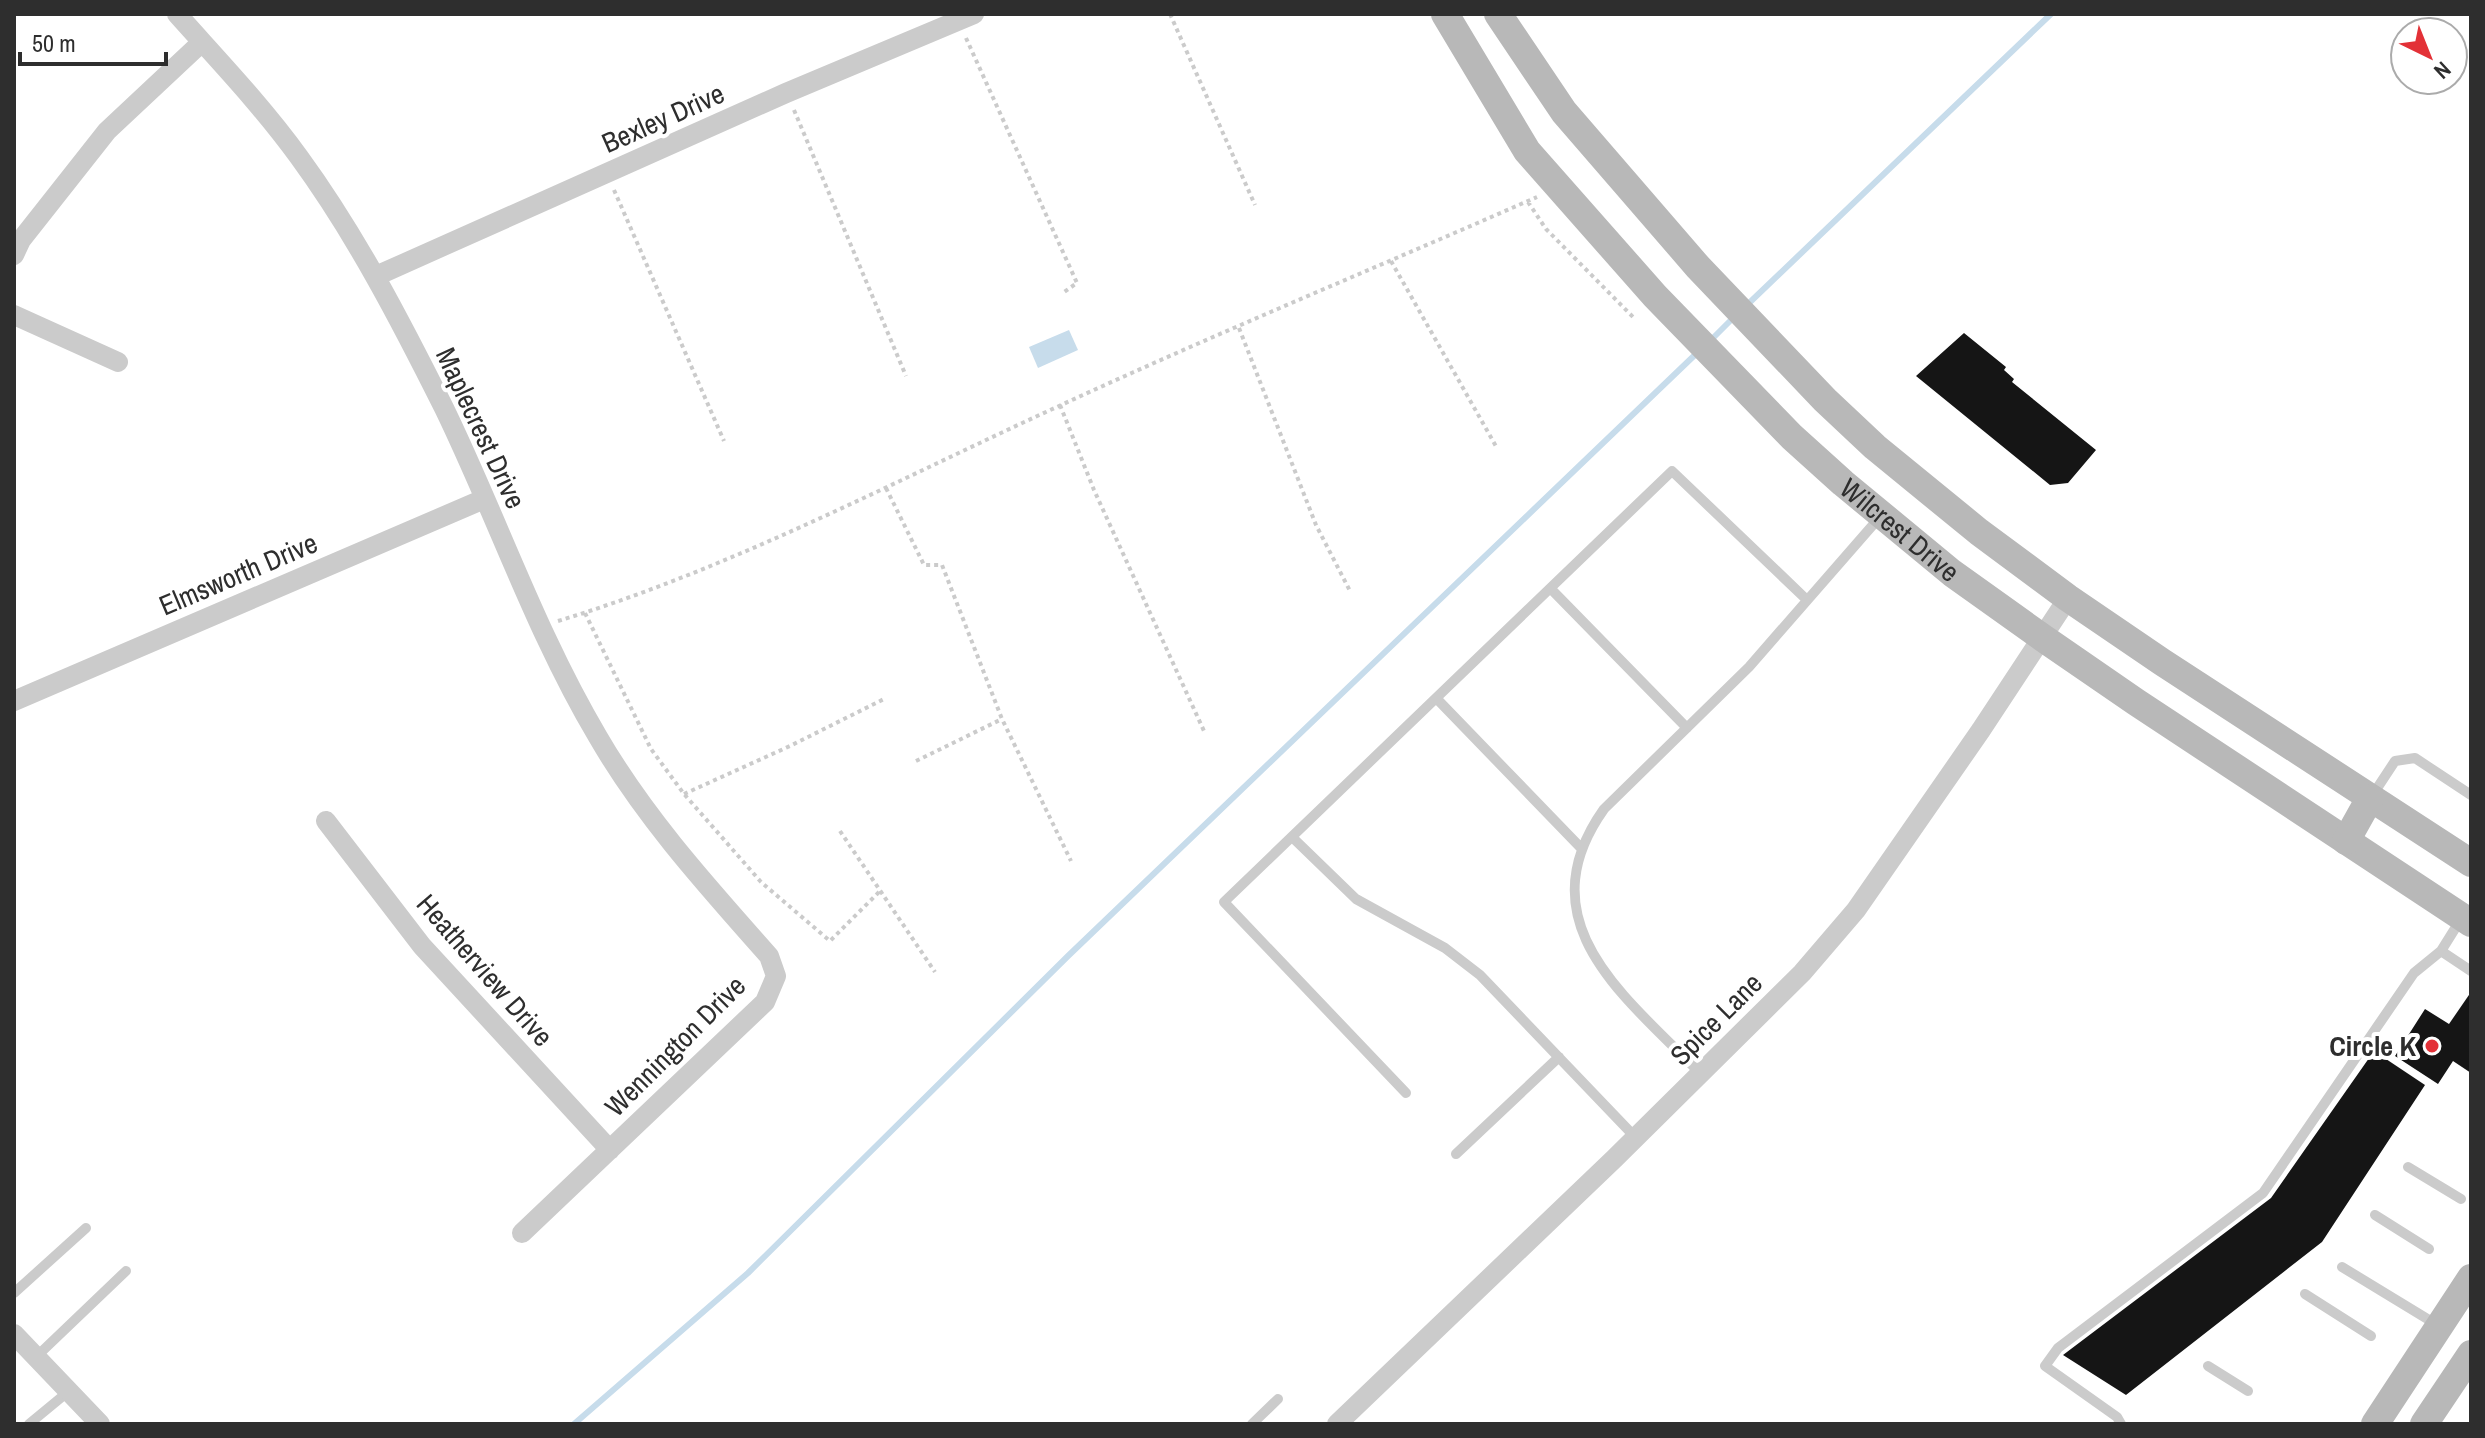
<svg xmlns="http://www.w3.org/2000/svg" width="2485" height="1438" font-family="'Archivo Narrow',sans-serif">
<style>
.water{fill:#c7dceb}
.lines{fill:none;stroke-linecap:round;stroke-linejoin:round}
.stream{stroke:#c7dceb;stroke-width:6}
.building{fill:#151515}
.path{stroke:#cbcbcb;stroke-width:4;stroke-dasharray:4 4;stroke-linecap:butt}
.lane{stroke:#cbcbcb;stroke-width:10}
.street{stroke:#cbcbcb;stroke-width:20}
.secondary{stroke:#b8b8b8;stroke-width:28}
.poi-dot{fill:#e33137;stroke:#fff;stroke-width:3}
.labels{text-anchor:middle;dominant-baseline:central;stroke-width:8;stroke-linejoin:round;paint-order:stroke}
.street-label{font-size:28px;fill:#2e2e2e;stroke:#fff}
.poi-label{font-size:28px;font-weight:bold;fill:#2e2e2e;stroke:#fff;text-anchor:end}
</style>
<rect width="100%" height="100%" fill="#fff"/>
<!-- water -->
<path class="water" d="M1069 330 1078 350 1038 368 1029 347Z"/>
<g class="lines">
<!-- stream -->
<path class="stream" d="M1747 305 2051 14
M1710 341 1736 315
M574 1424 748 1273 1068 956 1699 351"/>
</g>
<!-- building -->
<path class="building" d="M1964 333 2006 367 2004 370 2014 379 2012 382 2096 450 2068 483 2050 485 1916 376Z
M2471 992V1073L2453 1061 2438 1084 2395 1056 2425 1009 2449 1024Z
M2374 1051 2425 1085 2322 1242 2126 1395 2063 1355 2271 1198Z"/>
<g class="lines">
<!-- path -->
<path class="path" d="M1170 14 1255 205
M966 38 1077 283 1064 292
M794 110 906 376
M614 190 724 441
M1528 202 1546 229 1633 317
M1391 261 1497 448
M1239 328 1316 525 1350 591
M1060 405 1094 490 1204 731
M886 488 924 565H942L1002 719 1071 861
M585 613 651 749 684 794 761 882 830 941 879 892
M558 621C732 568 895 481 1059 406 1217 333 1378 267 1537 197
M916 761 1002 719
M684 794 790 746 884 699
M840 831 935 972"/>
<!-- lane -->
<path class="lane" d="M1551 589 1687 728
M1437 699 1582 849
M2372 796 2395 761 2415 758 2471 795
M1292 837 1356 899 1445 948 1480 975 1636 1138
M2441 951 2471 971
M1701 1074C1627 998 1523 923 1604 809L1749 667 1879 518
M1406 1093 1224 902 1672 471 1807 600
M1456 1154 1559 1057
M2408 1167 2461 1199
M2375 1215 2429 1249
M2342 1267 2439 1326
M14 1293 86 1228
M2305 1294 2371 1336
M36 1357 126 1271
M2208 1366 2248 1391
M29 1424 69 1391
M1252 1424 1278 1399
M2121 1424 2117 1417 2045 1366 2058 1348 2263 1193 2414 973 2441 951 2461 919"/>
<!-- street -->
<path class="street" d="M177 14C219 61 262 106 299 157 356 235 401 322 444 408 497 517 536 633 598 737 645 818 708 887 769 956L776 976 765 1002 522 1233
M14 255 21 240 107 131 202 42
M376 276 786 93 974 14
M14 315 118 362
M14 701 484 499
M326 821 422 946 610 1150
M14 1334 100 1424
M1337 1424 1614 1159 1802 973 1856 910 1981 730 2068 598"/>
<!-- secondary -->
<g class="secondary">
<path id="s1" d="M1445 14 1527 151 1655 296 1792 437 1843 483 1952 573 2043 638 2136 702 2471 923"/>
<path d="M1498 14 1564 112 1698 267 1825 400 1875 447 1979 532 2068 598 2162 662 2471 863"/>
<path d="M2346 841 2370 798"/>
<path d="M2375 1424 2471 1278"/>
<path d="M2424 1424 2471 1354"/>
</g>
</g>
<!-- markers -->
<circle class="poi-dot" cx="2432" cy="1046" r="8"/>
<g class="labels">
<!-- street labels -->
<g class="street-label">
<text transform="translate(663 118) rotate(-24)">Bexley Drive</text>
<text transform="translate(481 428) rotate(65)">Maplecrest Drive</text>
<text stroke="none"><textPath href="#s1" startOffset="692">Wilcrest Drive</textPath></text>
<text transform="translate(238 574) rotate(-23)">Elmsworth Drive</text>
<text transform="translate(485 970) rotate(49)">Heatherview Drive</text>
<text transform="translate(1716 1019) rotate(-45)">Spice Lane</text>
<text transform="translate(675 1046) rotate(-45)">Wennington Drive</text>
</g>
<!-- poi labels -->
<g class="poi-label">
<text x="2416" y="1046">Circle K</text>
</g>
</g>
<!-- border -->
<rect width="2485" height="1438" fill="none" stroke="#2e2e2e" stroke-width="32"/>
<!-- north arrow -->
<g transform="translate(2429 56) rotate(137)"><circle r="38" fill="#ffffff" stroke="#ababab" stroke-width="2"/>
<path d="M0-6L14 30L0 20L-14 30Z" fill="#e33137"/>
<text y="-12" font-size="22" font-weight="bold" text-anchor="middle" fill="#2e2e2e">N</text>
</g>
<!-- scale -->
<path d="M20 52v12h146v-12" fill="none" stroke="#2e2e2e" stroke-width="4"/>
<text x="32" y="52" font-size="24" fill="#2e2e2e" stroke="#ffffff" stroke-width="6" paint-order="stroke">50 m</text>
</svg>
